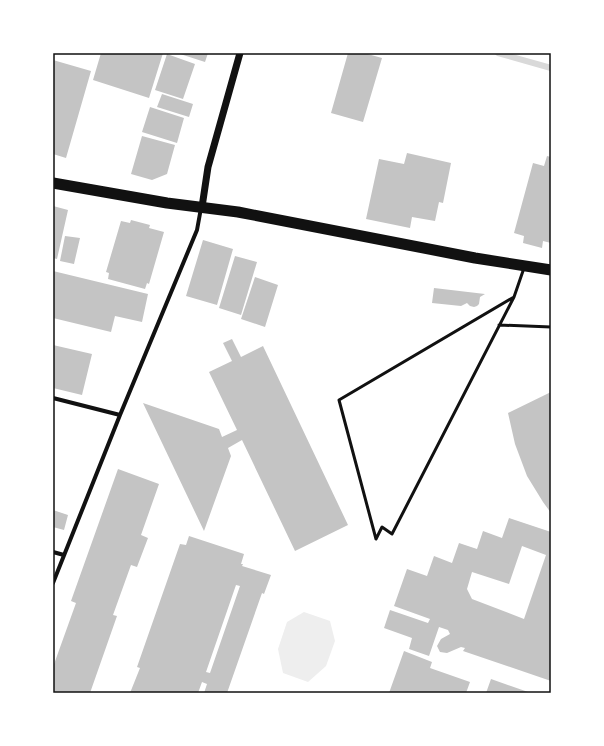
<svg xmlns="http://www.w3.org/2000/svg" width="604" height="746" font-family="'Titillium Web',sans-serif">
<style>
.green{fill:#eee}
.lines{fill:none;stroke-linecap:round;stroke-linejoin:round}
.stream{stroke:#d9d9d9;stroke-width:6}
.building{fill:#c4c4c4;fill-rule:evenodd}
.service{stroke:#111;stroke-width:3}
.minor{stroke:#111;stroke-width:4}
.tertiary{stroke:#111;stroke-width:7}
.trunk{stroke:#111;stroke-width:11}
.neatline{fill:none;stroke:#111;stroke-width:1.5}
</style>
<rect width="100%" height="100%" fill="#fff"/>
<!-- green -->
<path class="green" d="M304 612 330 621 335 641 326 666 308 682 283 673 278 649 287 622Z"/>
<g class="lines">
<!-- stream -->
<path class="stream" d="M498 53 551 68"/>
</g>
<!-- building -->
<path class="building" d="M101 53H163L149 98 93 80Z
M177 53H208L205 62Z
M348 53H364L382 58 363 122 331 113Z
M167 54 195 64 183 99 155 90Z
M53 60 91 71 66 158 53 154Z
M162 94 193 104 189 117 157 107Z
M150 107 184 118 177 143 142 132Z
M142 136 175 145 167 174 152 180 131 174Z
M407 153 451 163 443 203 439 202 435 221 412 217 410 228 366 219 379 159 404 164Z
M547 156 551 157V243L543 241 542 248 523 243 524 236 514 233 533 163 544 166Z
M53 206 68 210 57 259 53 258Z
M131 220 150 225 149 228 164 232 149 284 147 283 145 289 108 279 109 273 106 272 121 221 130 223Z
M65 236 80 238 74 264 60 261Z
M203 240 233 249 217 305 186 296Z
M235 256 257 262 241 315 219 308Z
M53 271 148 294 142 322 115 316 111 332 53 318Z
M255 277 278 285 265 327 241 319Z
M434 288 485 294 480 297 479 304 477 306 474 307 470 306 467 303 461 306 432 303Z
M232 339 241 357 263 346 348 525 295 551 242 440 228 448 231 456 204 531 143 403 219 429 222 437 237 430 209 372 232 361 223 343Z
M53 345 92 354 82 395 53 388Z
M551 392V513L543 502 527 476 515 444 508 413Z
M118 469 159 484 141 535 148 538 137 567 131 565 113 615 117 616 90 693H53V667L76 603 71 601Z
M53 510 68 515 64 530 53 527Z
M509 518 551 532V681L463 651 465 648 461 647 447 653 440 652 437 646 441 639 450 634 448 630 439 627 429 656 409 649 412 638 384 628 390 610 428 623 430 619 394 606 407 569 427 576 434 556 452 563 459 543 477 549 483 531 502 538ZM522 546 546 555 524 619 472 599 467 589 472 572 509 584Z
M189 536 244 554 241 564H243L242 566 271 575 264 594 262 593 227 693H204L207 684 202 682 198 693H130L140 668 137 667 180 544 186 545ZM236 585 240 586 210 673 206 672Z
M404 651 432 662 430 668 470 682 466 693H389Z
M491 679 531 693H486Z"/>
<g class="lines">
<!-- service -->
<path class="service" d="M514 297 392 534 382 527 376 539 339 400 514 297 524 268
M499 325 551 327"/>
<!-- minor -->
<path class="minor" d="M53 398 120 415
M53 552 64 555
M53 583 120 415 197 230 201 208"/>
<!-- tertiary -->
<path class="tertiary" d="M202 207 208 167 240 53"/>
<!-- trunk -->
<path class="trunk" d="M53 183 167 203 238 212 475 258 551 270"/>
</g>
<!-- border -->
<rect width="604" height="746" fill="none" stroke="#ffffff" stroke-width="108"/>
<rect x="54" y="54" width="496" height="638" class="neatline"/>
</svg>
